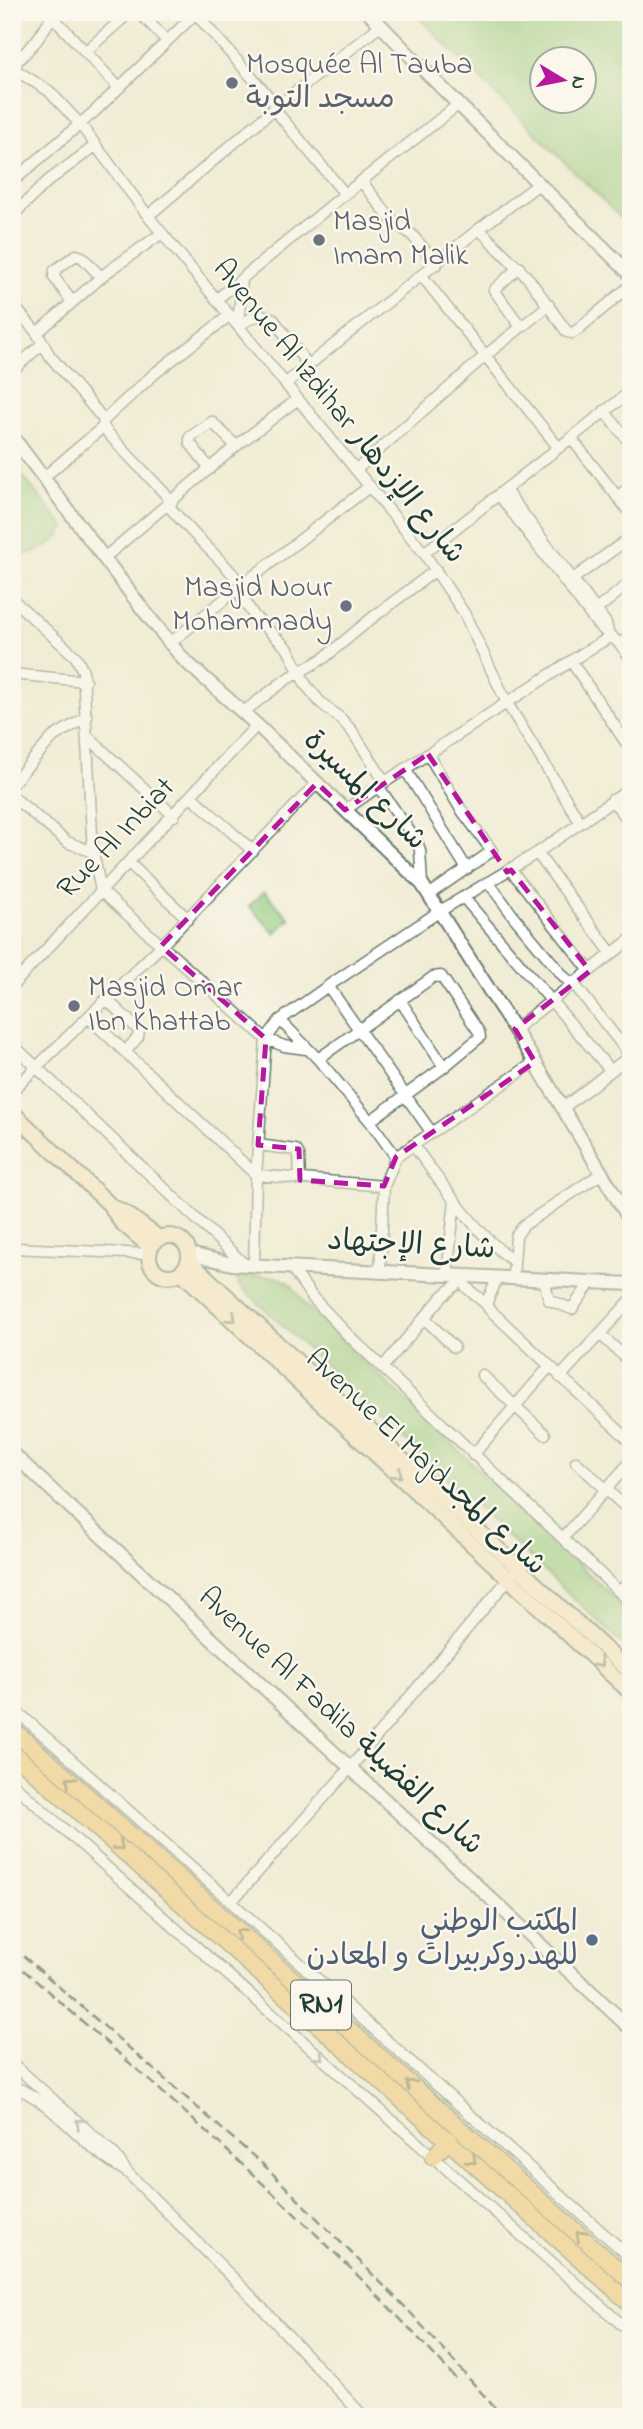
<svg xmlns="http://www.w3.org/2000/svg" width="643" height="2429" font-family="'Indie Flower','Playpen Sans Arabic',sans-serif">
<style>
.green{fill:#90c97c;stroke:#588358;stroke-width:2;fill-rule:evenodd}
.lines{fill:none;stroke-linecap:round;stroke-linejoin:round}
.minor-casing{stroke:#687a6c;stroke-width:13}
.tertiary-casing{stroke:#687a6c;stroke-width:16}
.secondary-casing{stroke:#687a6c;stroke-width:18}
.primary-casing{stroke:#687a6c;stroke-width:19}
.minor{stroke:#fff;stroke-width:10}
.tertiary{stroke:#fff;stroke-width:12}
.secondary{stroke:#fae7c3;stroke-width:14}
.primary{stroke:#f2c36a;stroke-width:16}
.rail{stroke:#1f3d34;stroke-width:2.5;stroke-dasharray:10 5;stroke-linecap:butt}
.oneway{stroke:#8c927c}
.oneway2{stroke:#7e794c}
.oneway3{stroke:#8f9e9a}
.marked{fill:none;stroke:#b5179e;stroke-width:5;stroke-dasharray:14 9;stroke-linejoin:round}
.worship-dot{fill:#6b7280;stroke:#fbf7ec;stroke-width:2.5}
.service-dot{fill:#5c6f8a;stroke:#fbf7ec;stroke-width:2.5}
.labels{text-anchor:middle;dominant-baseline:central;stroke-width:5;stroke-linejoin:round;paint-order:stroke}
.shield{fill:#fbf7ec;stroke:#61756b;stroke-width:2}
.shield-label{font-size:28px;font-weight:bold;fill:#1f3d34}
.worship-label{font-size:30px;fill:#5b616d;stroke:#fbf7ec;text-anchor:start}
.street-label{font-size:30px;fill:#1f3d34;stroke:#fbf7ec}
.service-label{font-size:30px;fill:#4e5e75;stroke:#fbf7ec;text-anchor:end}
</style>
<rect width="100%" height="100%" fill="#fbf7ec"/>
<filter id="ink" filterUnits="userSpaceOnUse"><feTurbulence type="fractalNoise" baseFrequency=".0143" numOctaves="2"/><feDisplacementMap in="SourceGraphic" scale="14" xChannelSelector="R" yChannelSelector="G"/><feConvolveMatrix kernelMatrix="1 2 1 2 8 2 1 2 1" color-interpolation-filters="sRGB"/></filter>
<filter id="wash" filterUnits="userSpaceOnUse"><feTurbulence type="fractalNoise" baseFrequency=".00686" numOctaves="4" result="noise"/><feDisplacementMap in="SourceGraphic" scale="28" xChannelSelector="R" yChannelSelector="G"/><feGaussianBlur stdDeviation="1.57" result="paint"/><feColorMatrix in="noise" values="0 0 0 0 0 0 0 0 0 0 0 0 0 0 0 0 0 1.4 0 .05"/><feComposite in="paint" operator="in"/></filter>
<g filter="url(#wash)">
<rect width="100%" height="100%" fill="#f1ecd5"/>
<!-- green -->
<path class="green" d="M413 12H631V228ZM542 60H584V102H542Z
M12 463 65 528C53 547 34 555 12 554Z
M264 892 290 919 275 933 249 906Z
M240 1275C273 1278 286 1269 303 1303L631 1614V1652L238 1284 236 1278Z"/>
</g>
<g filter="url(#ink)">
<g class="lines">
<!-- minor casing -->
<g class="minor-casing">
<path id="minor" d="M139 12 167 41
M196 14 277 106
M52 16 119 88
M85 52 130 12
M12 67 37 40 55 12
M12 68 49 91 80 124 148 216 424 553 464 613 507 703 580 822
M274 109 345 194
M12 182 94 112 197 12
M362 182 390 218 412 235 437 264
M12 216 48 181 95 146
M148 216 274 109 380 26
M479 229 529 279 567 332 572 333 576 331 631 285
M519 267 494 290 521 327
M422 276 558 447
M217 299 345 194 459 104
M72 302 54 277 55 270 76 255 82 257 101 277
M12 304 37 333 50 356 104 420 103 427C125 454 150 476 172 502
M238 325 242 280
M239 327C249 317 260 312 273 319L309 366
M37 333 106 273 162 233
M12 371 42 344
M286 383 479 229 539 184
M604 411 631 444
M104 420 154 374 230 315
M571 438 631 514
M210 469 190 443V437L212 422 236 446
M356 470 486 355 549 305
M44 477 103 427
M505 490 606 623 608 632
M499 495 598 625 620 644 631 659
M617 497 631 486
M168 505C191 534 219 556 242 585
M424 553 631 391
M104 558 236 446 298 399
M570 581 631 537
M237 589 254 616 288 649 306 685 320 702 341 719 352 731 385 782
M12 599 76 657 83 671 93 852 101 891 266 1039 284 1046 306 1049
M596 610 631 582
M169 644 242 585 370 486
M620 644 631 635
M571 661 631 750
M12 674 85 681
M242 713 287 679 324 658 372 618 436 570
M88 737 174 816
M428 754 460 808 492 851 430 894
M405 769 467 869
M12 784 53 737 87 717
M378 786 417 842 420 850 422 884
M12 796 67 842 93 852
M191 796 253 851
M612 800 631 823
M345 810 385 782 588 650 612 636
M537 853 612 954
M128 862 188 919
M511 870 590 971
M489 883 514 917 565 978 574 984 630 1055
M464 898 610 1070
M12 986 257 725
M328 986 432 1133
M106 999 139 1030 138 1037 125 1052
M400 1000 444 1067
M88 1017 256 1175 384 1186
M280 1020 318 1059 370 1121 396 1157
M515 1029 631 939
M12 1044 245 1265
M318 1059 433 977 441 976 479 1032 480 1037 444 1067 370 1121
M12 1091 161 946 317 783
M563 1108 631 1055
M258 1145 296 1150 299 1155 300 1180
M413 1145C444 1186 472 1230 513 1261
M12 1248 149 1254
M254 1265 256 1175 266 1039 280 1020 328 986 440 911 537 853 631 788
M291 1267 313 1298 347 1334 631 1603
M380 1271 384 1186 396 1157 535 1062
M447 1274 455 1200
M460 1277C464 1288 477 1296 486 1304
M498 1277 486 1304 489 1309 631 1442
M513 1277 516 1236 524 1225 602 1173
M544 1279 549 1300 572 1309 591 1282
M424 1318 454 1347
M600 1334 629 1361
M382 1368 442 1297 461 1281
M482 1375 545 1434
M560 1377 631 1300
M473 1455 549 1367
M576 1462 631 1512
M563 1538 631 1461
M619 1592 631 1580
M12 1707 631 2258
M12 1783 620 2323 631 2329
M231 1902 351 1767 511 1576
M12 2063 115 2155 127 2172 249 2294 364 2417
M12 2086C56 2102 83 2148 124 2170"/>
</g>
<!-- tertiary casing -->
<g class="tertiary-casing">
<path id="tertiary" d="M368 12 425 71 631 275
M12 436 141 607 183 659 257 725 422 884 535 1062 631 1222
M190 1254 232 1264 263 1266 631 1284
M12 1453 631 2029"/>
</g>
<!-- secondary casing -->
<g class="secondary-casing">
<path id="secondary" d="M12 1112 110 1205 121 1222 150 1247
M111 1206 128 1215 159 1238
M149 1256a20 20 0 1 1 40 0a20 20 0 1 1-40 0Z
M189 1261 631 1673
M181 1272 631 1693"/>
</g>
<!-- primary casing -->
<g class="primary-casing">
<path id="primary" d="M12 1729 631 2281
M12 1752 631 2304
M433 2157 449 2140"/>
</g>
<!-- minor -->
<use href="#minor" class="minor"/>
<!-- tertiary -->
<use href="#tertiary" class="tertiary"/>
<!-- secondary -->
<use href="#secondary" class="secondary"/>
<!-- primary -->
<use href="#primary" class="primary"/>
<!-- rail -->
<path class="rail" d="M12 1946 267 2168 409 2311 503 2417
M12 1960C166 2094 321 2229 457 2380"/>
</g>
<!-- one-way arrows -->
<defs><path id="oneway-chevron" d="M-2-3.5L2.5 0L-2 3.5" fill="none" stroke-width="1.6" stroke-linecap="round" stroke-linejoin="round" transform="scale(1.75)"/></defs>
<g class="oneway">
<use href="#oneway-chevron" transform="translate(232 1318) rotate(42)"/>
<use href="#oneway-chevron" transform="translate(398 1474) rotate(43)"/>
<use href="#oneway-chevron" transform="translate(599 1663) rotate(43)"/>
</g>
<g class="oneway2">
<use href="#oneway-chevron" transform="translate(70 1781) rotate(-138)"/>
<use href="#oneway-chevron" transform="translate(119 1846) rotate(41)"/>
<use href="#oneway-chevron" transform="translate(240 1933) rotate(-138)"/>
<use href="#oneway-chevron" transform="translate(410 2084) rotate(-138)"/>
<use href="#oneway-chevron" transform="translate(472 2160) rotate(42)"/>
<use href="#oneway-chevron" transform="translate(580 2235) rotate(-138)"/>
</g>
<g class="oneway3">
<use href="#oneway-chevron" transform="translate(319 2056) rotate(42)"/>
<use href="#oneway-chevron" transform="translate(80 2123) rotate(-138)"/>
</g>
</g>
<!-- marked area -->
<path d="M0 0H643V2429H0ZM428 754 507 872 511 870 590 971 515 1029 535 1062 396 1157 384 1186 300 1180 299 1149 258 1145 266 1039 161 946 317 783 345 810Z" fill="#f1ecd5" fill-opacity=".55" fill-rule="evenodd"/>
<path class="marked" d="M428 754 507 872 511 870 590 971 515 1029 535 1062 396 1157 384 1186 300 1180 299 1149 258 1145 266 1039 161 946 317 783 345 810Z"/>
<!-- markers -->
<g class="worship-dot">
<circle cx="232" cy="83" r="7"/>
<circle cx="319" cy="240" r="7"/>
<circle cx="346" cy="606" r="7"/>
<circle cx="74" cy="1006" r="7"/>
</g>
<circle class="service-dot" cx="592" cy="1940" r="7"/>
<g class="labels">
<!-- shield labels -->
<rect class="shield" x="291" y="1980.5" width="60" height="49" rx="5"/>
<g class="shield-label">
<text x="321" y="2005">RN1</text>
</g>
<!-- worship labels -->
<g class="worship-label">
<text x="246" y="66">Mosquée Al Tauba<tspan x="246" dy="34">مسجد التوبة</tspan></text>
<text x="333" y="223">Masjid<tspan x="333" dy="34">Imam Malik</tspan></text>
<text x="332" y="589" text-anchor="end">Masjid Nour<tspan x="332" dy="34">Mohammady</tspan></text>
<text x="88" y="989">Masjid Omar<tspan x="88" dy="34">Ibn Khattab</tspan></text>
</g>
<!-- street labels -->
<g class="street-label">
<text transform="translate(338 412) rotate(51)">Avenue Al Izdihar شارع الإزدهار</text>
<text transform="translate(364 791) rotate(44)">شارع المسيرة</text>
<text transform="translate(117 839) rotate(-46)">Rue Al Inbiat</text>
<text transform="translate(411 1246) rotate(3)">شارع الإجتهاد</text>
<text transform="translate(425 1463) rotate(43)">Avenue El Majdشارع المجد</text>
<text transform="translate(340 1722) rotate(43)">Avenue Al Fadila شارع الفضيلة</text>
</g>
<!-- service labels -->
<g class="service-label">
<text x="578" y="1923">المكتب الوطني<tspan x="578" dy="34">للهدروكربيرات و المعادن</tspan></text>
</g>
</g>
<!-- margin -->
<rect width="643" height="2429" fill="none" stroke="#fbf7ec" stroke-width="42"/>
<!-- north arrow -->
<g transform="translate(563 80) rotate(100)"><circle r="33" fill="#fbf7ec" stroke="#a3ada2" stroke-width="2"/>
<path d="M0-5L12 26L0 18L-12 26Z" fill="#b5179e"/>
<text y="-10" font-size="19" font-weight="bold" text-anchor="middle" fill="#1f3d34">N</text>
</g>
</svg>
